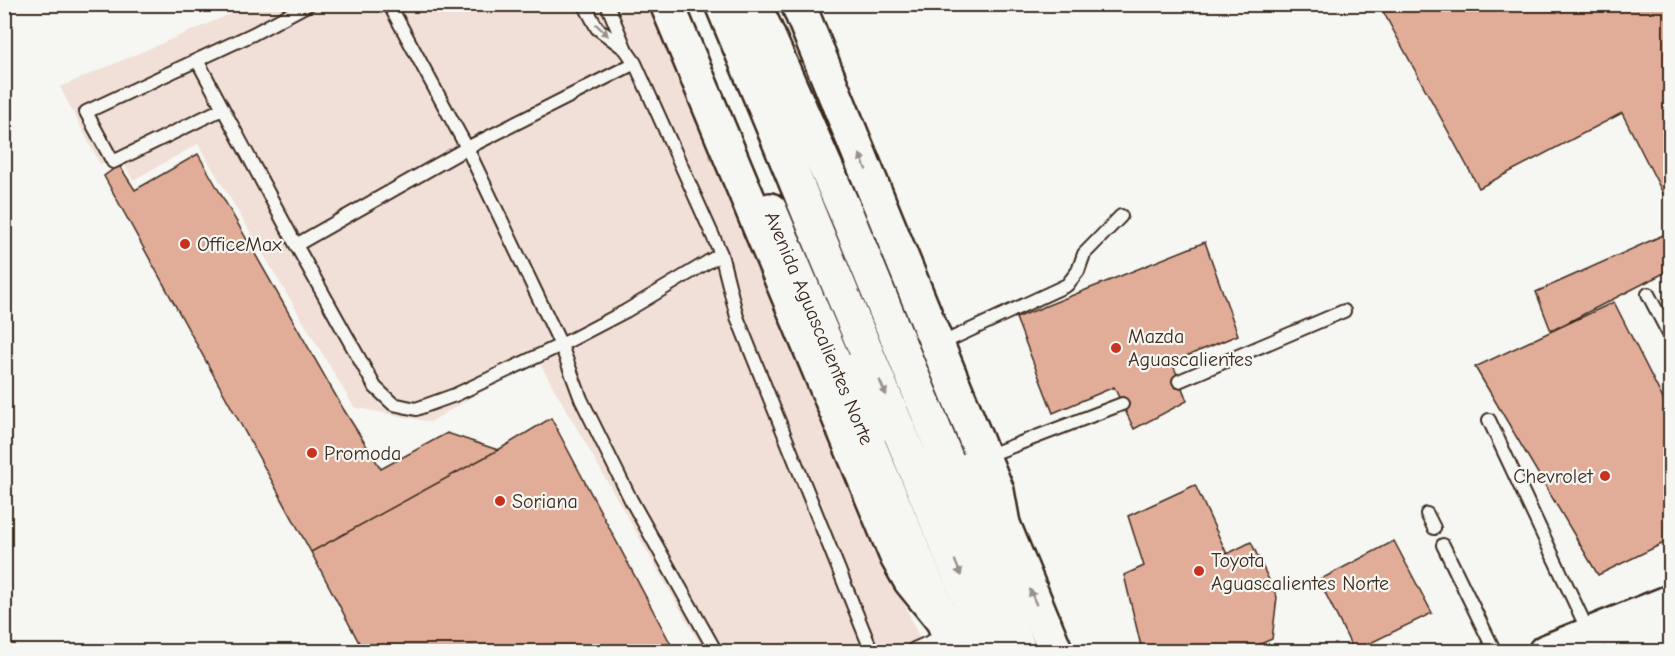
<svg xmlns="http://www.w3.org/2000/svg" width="1675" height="656" font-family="'Comic Neue',sans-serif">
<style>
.built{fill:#f0e0d7}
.building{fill:#e2ad98;stroke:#3b2a1e;stroke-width:1.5}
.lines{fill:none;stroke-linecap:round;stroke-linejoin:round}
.lane-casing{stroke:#3b2a1e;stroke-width:16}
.secondary-casing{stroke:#3b2a1e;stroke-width:38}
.primary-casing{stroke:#3b2a1e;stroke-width:38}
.lane{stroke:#f6f6f2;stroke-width:12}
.secondary{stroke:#f6f6f2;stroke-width:33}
.primary{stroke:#f6f6f2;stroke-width:33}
.oneway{fill:#989088}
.poi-dot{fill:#c8321e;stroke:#f6f6f2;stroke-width:2}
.labels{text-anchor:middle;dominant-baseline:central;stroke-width:4.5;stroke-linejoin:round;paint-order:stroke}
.poi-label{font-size:20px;fill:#3b2a1e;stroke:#f6f6f2;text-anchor:start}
.street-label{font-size:20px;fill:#3b2a1e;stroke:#f6f6f2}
</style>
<rect width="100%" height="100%" fill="#f6f6f2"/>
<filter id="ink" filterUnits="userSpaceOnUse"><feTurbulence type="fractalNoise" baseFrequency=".0167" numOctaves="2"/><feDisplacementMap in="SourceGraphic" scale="12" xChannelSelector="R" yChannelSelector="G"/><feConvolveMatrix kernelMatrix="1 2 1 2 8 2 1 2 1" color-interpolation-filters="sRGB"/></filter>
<g filter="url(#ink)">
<!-- built -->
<path class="built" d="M231 5H649L760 276 925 651H704L539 362 472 397 430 422 354 407 198 144 133 180 119 155 100 164 60 87 235 12Z"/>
<!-- building -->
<path class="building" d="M1379 4H1670V207L1622 113 1479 188Z
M198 154 344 410 381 469 447 433 498 450 311 552 104 176 119 165 135 190Z
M1670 232V270L1551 331 1536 292Z
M1205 242 1238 335 1172 362 1187 401 1134 429 1114 387 1053 413 1016 318Z
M1614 302 1670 413V540L1598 575 1475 367Z
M551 418 675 652H364L311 552 498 450Z
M1195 485 1227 554 1251 542 1277 597 1272 639 1242 652H1148L1141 646 1124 575 1144 566 1128 516Z
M1394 541 1432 613 1354 651 1319 580Z"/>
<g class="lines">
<!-- lane casing -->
<g class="lane-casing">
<path id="lane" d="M389 4 467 148 561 345 581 399 631 500 716 652
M584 4 597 28 625 49
M607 4 626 50 635 63 721 254 737 317 872 652
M197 60 296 245 375 387 393 404 416 409 455 395 561 345 626 311 721 254
M222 109 113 162 86 112 253 34 309 4
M296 245 467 148 635 63
M1648 294 1670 336
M938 345 1067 285 1078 271 1084 254 1121 216
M1179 381 1344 311
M1489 420 1589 633
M984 457 1122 404
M1427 514 1434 528
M1443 545 1495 652
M912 652 914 649 948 634"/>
</g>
<!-- secondary casing -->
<g class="secondary-casing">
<g id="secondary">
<path d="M798 4 997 491 1003 524 1056 652"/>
<path id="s1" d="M770 210 956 652"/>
<path d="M1545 652 1670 602"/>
</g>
</g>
<!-- primary casing -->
<g class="primary-casing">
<path id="primary" d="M667 4 897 557 910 580 944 622
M722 4 991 652
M754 4 848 218 967 509 1020 652
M853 371 868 408V444
M970 469 981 495 1003 524
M1620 652 1670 631"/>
</g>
<!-- lane -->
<use href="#lane" class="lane"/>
<!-- secondary -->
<use href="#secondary" class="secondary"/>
<!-- primary -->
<use href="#primary" class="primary"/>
</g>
<!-- one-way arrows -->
<defs><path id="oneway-solid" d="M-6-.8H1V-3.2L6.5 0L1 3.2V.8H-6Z" transform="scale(1.5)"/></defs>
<g class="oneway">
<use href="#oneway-solid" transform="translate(602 30) rotate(44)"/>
<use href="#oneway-solid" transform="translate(863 162) rotate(-112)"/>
<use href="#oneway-solid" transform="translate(883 388) rotate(67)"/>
<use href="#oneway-solid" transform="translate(958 568) rotate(68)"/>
<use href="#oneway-solid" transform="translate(1033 597) rotate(-113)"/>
</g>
</g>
<!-- markers -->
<g class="poi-dot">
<circle cx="185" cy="244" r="6"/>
<circle cx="1116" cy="348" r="6"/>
<circle cx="312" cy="453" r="6"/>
<circle cx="1605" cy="476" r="6"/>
<circle cx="500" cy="501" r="6"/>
<circle cx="1199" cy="571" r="6"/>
</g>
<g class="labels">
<!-- poi labels -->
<g class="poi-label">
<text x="197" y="244">OfficeMax</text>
<text x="1128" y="336">Mazda<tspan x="1128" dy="23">Aguascalientes</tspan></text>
<text x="324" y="453">Promoda</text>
<text x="1593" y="476" text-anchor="end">Chevrolet</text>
<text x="512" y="501">Soriana</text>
<text x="1211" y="560">Toyota<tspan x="1211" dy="23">Aguascalientes Norte</tspan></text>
</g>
<!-- street labels -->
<g class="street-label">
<text stroke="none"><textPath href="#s1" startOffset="128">Avenida Aguascalientes Norte</textPath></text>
</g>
</g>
<!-- margin -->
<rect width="1675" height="656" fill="none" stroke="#f6f6f2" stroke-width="24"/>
<rect x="12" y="12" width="1651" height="632" fill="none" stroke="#3b2a1e" stroke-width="2" filter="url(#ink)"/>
</svg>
